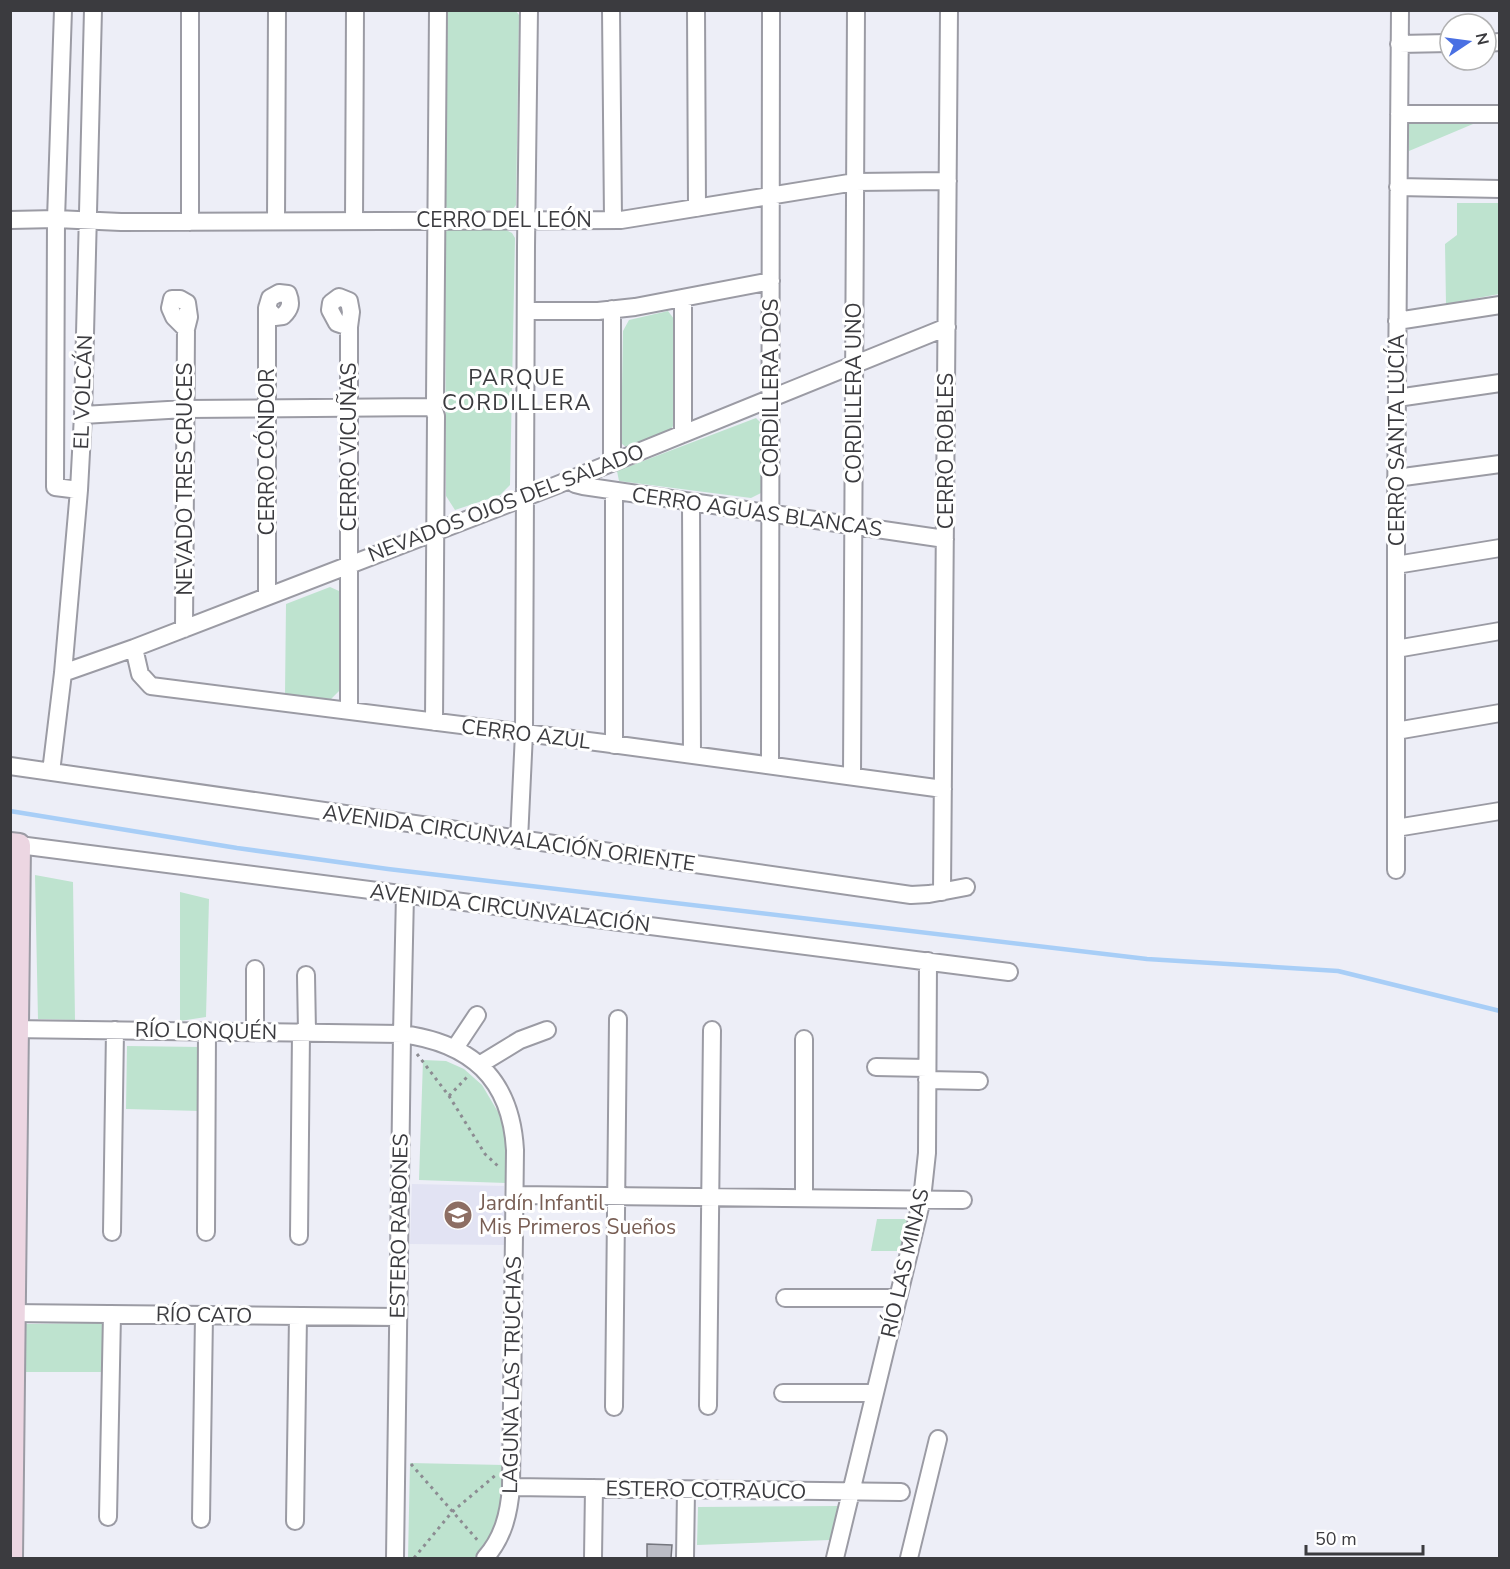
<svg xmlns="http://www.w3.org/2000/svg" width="1510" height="1569" font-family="'Nunito Sans',sans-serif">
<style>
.built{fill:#e2e3f3}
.green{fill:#bee3cf}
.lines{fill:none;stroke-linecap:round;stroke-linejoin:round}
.stream{stroke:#a8cef7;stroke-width:4.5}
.building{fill:#bbbcc5;stroke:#75767e;stroke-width:1.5}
.street-casing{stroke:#9b9ba4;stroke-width:20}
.secondary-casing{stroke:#9b9ba4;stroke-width:26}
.path{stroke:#8c8c92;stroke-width:3;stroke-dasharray:3 4.5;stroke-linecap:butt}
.street{stroke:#fff;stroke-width:16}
.secondary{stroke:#ecd6e2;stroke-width:22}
.labels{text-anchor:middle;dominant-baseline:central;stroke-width:6;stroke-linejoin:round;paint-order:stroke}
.street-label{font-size:21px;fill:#3b3b3f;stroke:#fff}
.education-label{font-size:21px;fill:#785e54;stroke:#fff;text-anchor:start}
.neighbourhood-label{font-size:22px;letter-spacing:1.5px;fill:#3b3b3f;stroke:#fff}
</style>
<rect width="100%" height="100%" fill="#edeef7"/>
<!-- built -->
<path class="built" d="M412 1184 504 1186 505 1245 410 1244Z"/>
<!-- green -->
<path class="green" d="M447 11H516L519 15 516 205C507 220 465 215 449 212L445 204Z
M1409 123 1473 124 1409 151Z
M1457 203H1499V294L1446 304 1445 244 1457 235Z
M500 227 512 233 515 238 510 485 500 495 455 510 446 496 445 233 449 228Z
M668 311 674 319V423L671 431 627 448 621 443 623 331 629 320Z
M756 418 763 425V492L751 498 619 481 617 471Z
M330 587 339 591 340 690 331 699 285 694 286 604Z
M35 875 73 882 75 1020 38 1019Z
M180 892 209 899 206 1017 180 1021Z
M127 1046 201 1047 200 1111 126 1109Z
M423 1060 446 1061 464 1069 482 1085 501 1117 507 1148 506 1183 419 1180Z
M877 1219H907L901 1251H871Z
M102 1323V1372H24V1334L26 1324Z
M410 1463 504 1465 503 1505 485 1549 473 1558H408Z
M839 1506 830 1540 697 1545 698 1507Z"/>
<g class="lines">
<!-- stream -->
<path class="stream" d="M10 811 237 848 388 869 1147 959 1338 971 1500 1011"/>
</g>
<!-- building -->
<path class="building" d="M647 1544 672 1545 671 1558H647Z"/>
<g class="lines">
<!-- street casing -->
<g class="street-casing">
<path id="street" d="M63 10 56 219 55 487 79 490
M190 10V222
M611 10 613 220
M696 10 697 208
M1486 43 1500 42
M1399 44 1450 43
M1399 114H1500
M1398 187 1500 189
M10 220 56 219 121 222 621 220 855 182 948 181
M276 221 277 10
M354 221 355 10
M267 308 275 317 283 316C290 309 292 304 288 294L279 293 270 298 267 308V596
M612 309V462
M526 311H598L635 307 771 281
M1397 321 1500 305
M349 327 337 323 330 310 331 303 339 297 349 301 351 312 349 327V711
M1397 398 1500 383
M83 415 185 409 433 407
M683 434V298
M1396 478 1500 464
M571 479 575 484 583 486 945 539
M614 491V745
M691 502 692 755
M1396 565 1500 548
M184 629 186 329 189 317 187 303 180 299H172L170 308 174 317 186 329
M134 648 140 674 151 686 604 743 943 789
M1396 649 1500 631
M63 673 134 648 557 485 947 327
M434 722 436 416 433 407 435 401 438 10
M1396 731 1500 713
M770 765 771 10
M10 766 911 895 929 894 966 887
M51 772 63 673 79 490 83 415 93 10
M852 776 856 10
M1396 828 1500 811
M519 840 524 733 526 246 529 10
M19 845 1009 972
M1396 870V518L1400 10
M942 892 949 10
M306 975 307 1032
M10 1029 402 1034C470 1043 511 1078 515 1150L511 1487C509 1514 503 1538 485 1558
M255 1032V969
M455 1048 477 1015
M479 1065 520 1040 547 1030
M876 1067 927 1068
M927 1080 979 1081
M515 1195 963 1200
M804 1198V1039
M112 1232 115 1030
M206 1232 207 1031
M299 1236 301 1032
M785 1298H898
M10 1313 398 1317
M783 1393H875
M708 1406 712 1030
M614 1407 618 1019
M511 1487 901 1492
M108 1517 112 1314
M201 1519 204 1315
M295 1521 298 1316
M395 1558 402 1034 405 894
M593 1558 594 1488
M685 1558 686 1490
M835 1558 922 1199 927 1153 928 961
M909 1558 938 1439"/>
</g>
<!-- secondary casing -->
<g class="secondary-casing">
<path id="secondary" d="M10 844 19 845 11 1558"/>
</g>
<!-- path -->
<path class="path" d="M417 1054 449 1096 485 1154 499 1167
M449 1096 467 1077
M411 1464 480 1543
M414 1558 452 1512 497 1474"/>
<!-- street -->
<use href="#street" class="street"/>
<!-- secondary -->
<use href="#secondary" class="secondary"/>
</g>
<!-- icons -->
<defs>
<g id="school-disc" transform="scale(1.5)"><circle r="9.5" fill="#8d6e63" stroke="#fff"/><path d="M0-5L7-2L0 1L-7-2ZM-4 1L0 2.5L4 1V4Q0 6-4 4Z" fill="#fff"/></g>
</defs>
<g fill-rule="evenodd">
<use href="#school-disc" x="458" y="1215"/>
</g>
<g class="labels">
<!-- street labels -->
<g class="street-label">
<text x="504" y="220">CERRO DEL LEÓN</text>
<text transform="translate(771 388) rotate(-90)">CORDILLERA DOS</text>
<text transform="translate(83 392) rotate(-88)">EL VOLCÁN</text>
<text transform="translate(854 393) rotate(-90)">CORDILLERA UNO</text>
<text transform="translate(1397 440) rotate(-90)">CERRO SANTA LUCÍA</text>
<text transform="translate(349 447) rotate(-90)">CERRO VICUÑAS</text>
<text transform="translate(946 451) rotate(-90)">CERRO ROBLES</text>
<text transform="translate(267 452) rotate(-90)">CERRO CÓNDOR</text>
<text transform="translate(185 479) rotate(-90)">NEVADO TRES CRUCES</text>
<text transform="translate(506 503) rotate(-21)">NEVADOS OJOS DEL SALADO</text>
<text transform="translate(757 512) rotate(8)">CERRO AGUAS BLANCAS</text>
<text transform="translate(526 734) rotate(7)">CERRO AZUL</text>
<text transform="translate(509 838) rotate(8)">AVENIDA CIRCUNVALACIÓN ORIENTE</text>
<text transform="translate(510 908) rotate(7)">AVENIDA CIRCUNVALACIÓN</text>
<text transform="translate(206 1031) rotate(1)">RÍO LONQUÉN</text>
<text transform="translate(399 1226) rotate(-89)">ESTERO RABONES</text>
<text transform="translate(905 1263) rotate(-77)">RÍO LAS MINAS</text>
<text transform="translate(204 1315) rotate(1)">RÍO CATO</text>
<text transform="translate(512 1375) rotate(-89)">LAGUNA LAS TRUCHAS</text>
<text transform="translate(706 1490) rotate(1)">ESTERO COTRAUCO</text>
</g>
<!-- education labels -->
<g class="education-label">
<text x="479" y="1203">Jardín Infantil<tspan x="479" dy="24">Mis Primeros Sueños</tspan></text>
</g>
<!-- neighbourhood labels -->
<g class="neighbourhood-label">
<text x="517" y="378">PARQUE<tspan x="517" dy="25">CORDILLERA</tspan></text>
</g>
</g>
<!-- border -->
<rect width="1510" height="1569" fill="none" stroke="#3b3b3f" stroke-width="24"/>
<!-- north arrow -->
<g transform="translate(1468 42) rotate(77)"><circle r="28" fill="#ffffff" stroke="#b1b1b2" stroke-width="1.5"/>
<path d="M0-4.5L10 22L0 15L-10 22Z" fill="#4a70e3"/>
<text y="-9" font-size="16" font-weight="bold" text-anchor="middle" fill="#3b3b3f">N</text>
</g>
<!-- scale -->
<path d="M1306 1545v9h117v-9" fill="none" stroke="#3b3b3f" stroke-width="3"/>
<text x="1315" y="1545" font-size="18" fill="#3b3b3f" stroke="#ffffff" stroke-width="4.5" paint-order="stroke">50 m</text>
</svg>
